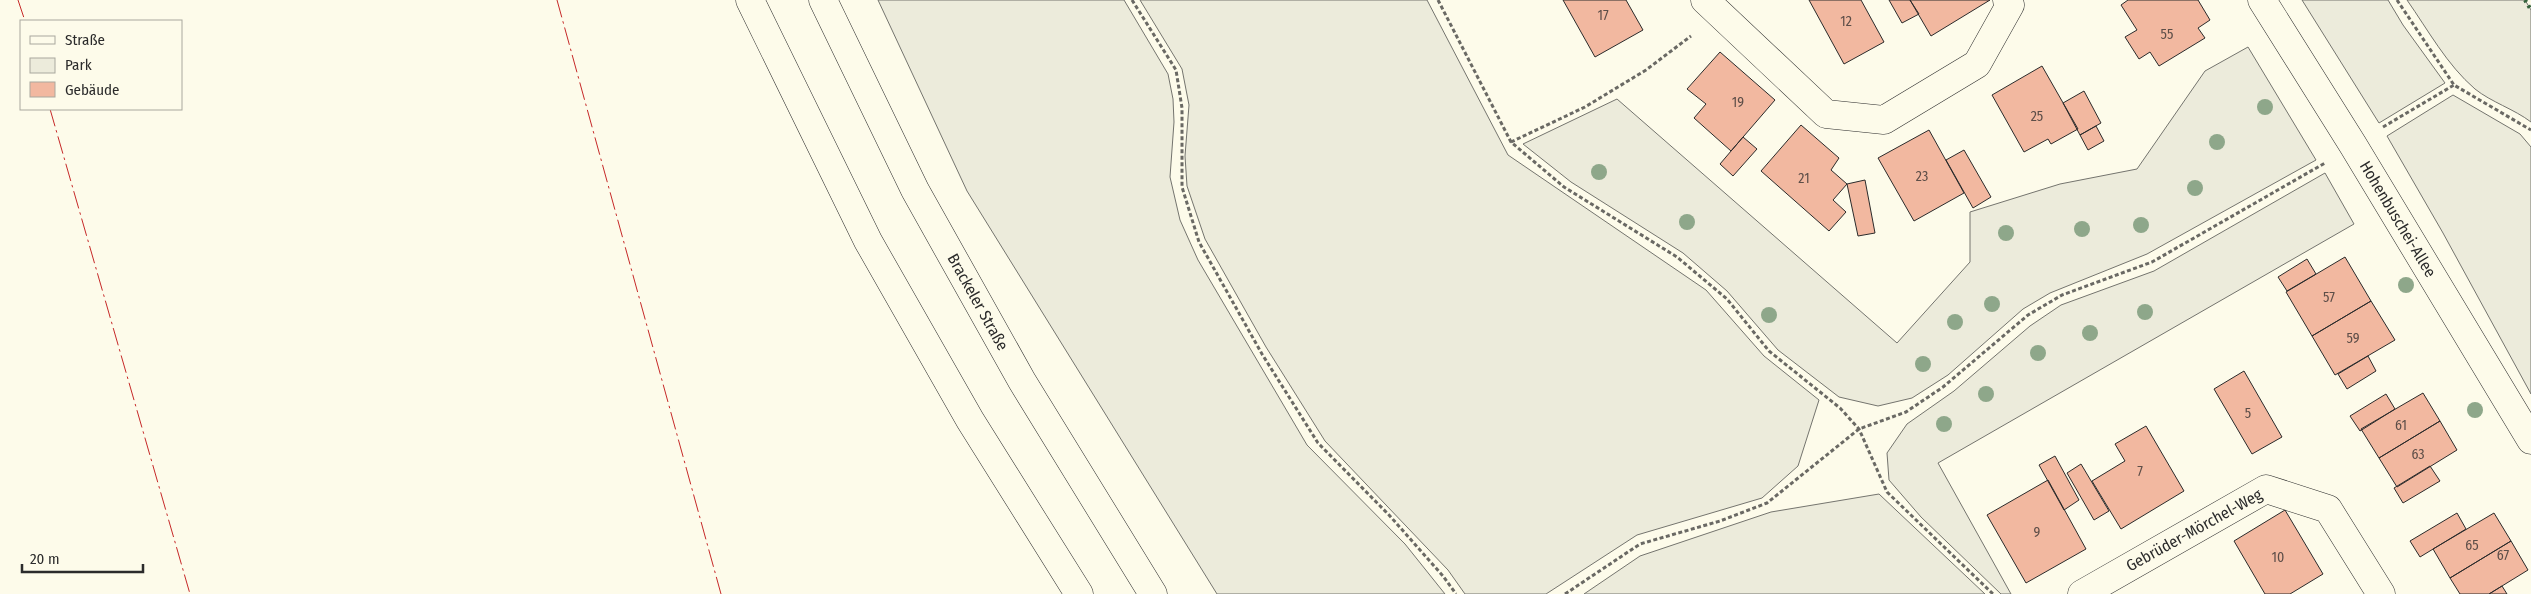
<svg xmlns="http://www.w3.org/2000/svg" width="2531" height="594" font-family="'Fira Sans Condensed',sans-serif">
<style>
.green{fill:#ecebdb;stroke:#74746e}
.building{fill:#f2b8a0;stroke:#2b2b2b}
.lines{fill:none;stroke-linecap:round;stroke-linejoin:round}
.minor-casing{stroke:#2b2b2b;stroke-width:29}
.highway-casing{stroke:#2b2b2b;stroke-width:29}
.path{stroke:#6a6964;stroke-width:3;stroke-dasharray:4 2.5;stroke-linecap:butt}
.minor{stroke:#fdfbea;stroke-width:28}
.highway{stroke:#fdfbea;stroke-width:28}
.hedge{stroke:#34623c;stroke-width:4;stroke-dasharray:2.5 4;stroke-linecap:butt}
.power{stroke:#c62828;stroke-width:1;stroke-dasharray:18 4 2.5 4;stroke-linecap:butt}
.tree{fill:#8ea78a}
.labels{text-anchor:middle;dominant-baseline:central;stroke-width:4;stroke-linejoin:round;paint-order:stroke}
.number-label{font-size:14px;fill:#5d4e48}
.street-label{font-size:16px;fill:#2b2b2b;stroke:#fdfbea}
</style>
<rect width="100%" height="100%" fill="#fdfbea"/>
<!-- green -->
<path class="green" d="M878 0H1124L1168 74 1173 99 1174 122 1170 177 1180 220 1198 260 1307 445 1405 544 1445 594H1217L967 191Z
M1140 0H1427L1508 155 1706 290 1764 356 1819 400 1798 466 1762 498 1637 535 1546 594H1465L1448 570 1325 441 1266 347 1205 239 1187 186 1185 156 1189 105 1182 69Z
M2302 0H2388L2403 25 2445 83 2379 123Z
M2407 0H2525L2531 10V122C2514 109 2491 102 2475 89 2447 65 2428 30 2407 0Z
M2248 47 2316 160 2147 254 2050 293 2023 309 1948 375 1912 398 1878 406 1839 397 1778 350 1727 291 1683 253 1571 182 1523 144 1617 99 1897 343 1970 262V212L2060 184 2137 169 2205 71Z
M2453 95 2520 134 2531 147V394L2443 233 2387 136Z
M2325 173 2354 224 1938 463 2011 594H2001L1921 517 1889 480 1887 453 1907 424 1954 391 2030 326 2061 305 2154 271Z
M1879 494 1985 594H1584L1640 556 1771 512Z"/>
<!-- building -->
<path class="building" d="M1563 0H1626L1643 30 1595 57Z
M1809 0H1861L1884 42 1844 64Z
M1889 0H1910L1919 14 1902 23Z
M1910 0H1990L1931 36Z
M2128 0H2198L2210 20 2198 28 2205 38 2159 66 2150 52 2139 59 2125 37 2137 30 2121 5Z
M1720 52 1775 100 1731 151 1694 118 1706 104 1687 89Z
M2042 66 2078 129 2051 144 2048 139 2024 152 1992 95Z
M2084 91 2101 123 2080 135 2063 103Z
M1801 125 1839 158 1831 170 1847 184 1833 200 1846 212 1829 231 1761 171Z
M2096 126 2104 141 2088 150 2080 135Z
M1929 130 1964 193 1914 221 1878 158Z
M1743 137 1757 149 1733 176 1720 164Z
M1964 150 1991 197 1973 208 1946 160Z
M1865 180 1875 233 1858 236 1847 184Z
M2345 257 2371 301 2312 336 2286 292Z
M2307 259 2316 274 2287 291 2278 277Z
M2371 301 2395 340 2335 375 2312 336Z
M2368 356 2376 371 2347 389 2338 374Z
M2244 371 2282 437 2252 454 2214 389Z
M2423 393 2440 421 2379 458 2361 429Z
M2386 394 2395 409 2360 431 2350 416Z
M2440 421 2457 450 2397 487 2379 458Z
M2146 426 2184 491 2121 529 2092 481 2125 461 2115 444Z
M2055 456 2079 500 2064 510 2039 465Z
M2081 464 2109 511 2094 520 2067 473Z
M2430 466 2440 481 2403 503 2394 488Z
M2048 480 2086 549 2026 583 1987 515Z
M2285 510 2323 574 2290 594H2265L2234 541Z
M2457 513 2466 529 2420 557 2410 541Z
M2494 513 2511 541 2450 578 2433 549Z
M2511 541 2528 570 2489 594H2460L2450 578Z
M2502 586 2507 594H2489Z"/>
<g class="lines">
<!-- minor casing -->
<g class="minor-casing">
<path id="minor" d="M1705 0 1826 114 1884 120 1977 64 2010 5 2007 0
M2262 0 2353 145 2531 440
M2082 594 2266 489 2328 509 2381 594"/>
</g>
<!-- highway casing -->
<g class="highway-casing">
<path id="highway" d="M750 0 868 241 970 420 1079 594
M823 0 915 190 1022 381 1153 594"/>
</g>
<!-- path -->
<path class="path" d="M1132 0 1176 70 1182 108V187L1199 242 1262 354 1318 443 1389 515 1443 576 1456 594
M1438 0 1511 142 1564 187 1677 257 1727 299 1769 351 1840 408 1859 429 1887 492 1993 594
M2397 0 2454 85 2531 130
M2383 127 2454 85
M1511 142 1585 107 1646 70 1691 36
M1565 594 1640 544 1720 521 1767 503 1859 429 1906 412 1943 387 2028 315 2062 295 2152 262 2325 163"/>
<!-- minor -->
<use href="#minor" class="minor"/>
<!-- highway -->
<use href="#highway" class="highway"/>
<!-- hedge -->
<path class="hedge" d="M2525 0 2531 10"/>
<!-- power -->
<path class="power" d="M18 0 25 21
M557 0 721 594
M50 109 190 594"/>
</g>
<!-- trees -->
<g class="tree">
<circle cx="2265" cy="107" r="8"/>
<circle cx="2217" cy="142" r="8"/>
<circle cx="1599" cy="172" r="8"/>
<circle cx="2195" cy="188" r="8"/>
<circle cx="1687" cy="222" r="8"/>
<circle cx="2141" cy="225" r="8"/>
<circle cx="2082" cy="229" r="8"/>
<circle cx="2006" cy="233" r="8"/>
<circle cx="2406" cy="285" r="8"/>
<circle cx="1992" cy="304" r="8"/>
<circle cx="2145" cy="312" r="8"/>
<circle cx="1769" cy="315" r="8"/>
<circle cx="1955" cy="322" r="8"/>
<circle cx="2090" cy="333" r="8"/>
<circle cx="2038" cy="353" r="8"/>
<circle cx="1923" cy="364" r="8"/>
<circle cx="1986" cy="394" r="8"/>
<circle cx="2475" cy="410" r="8"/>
<circle cx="1944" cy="424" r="8"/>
</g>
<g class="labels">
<!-- number labels -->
<g class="number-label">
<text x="1603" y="15">17</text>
<text x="1846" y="21">12</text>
<text x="2167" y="34">55</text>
<text x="1738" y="102">19</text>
<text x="2037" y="116">25</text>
<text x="1922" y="176">23</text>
<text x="1804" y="178">21</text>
<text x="2329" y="297">57</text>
<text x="2353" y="338">59</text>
<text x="2248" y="413">5</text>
<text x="2401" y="425">61</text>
<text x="2418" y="454">63</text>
<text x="2140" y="471">7</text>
<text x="2037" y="532">9</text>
<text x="2472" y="545">65</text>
<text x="2503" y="555">67</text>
<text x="2278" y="557">10</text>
</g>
<!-- street labels -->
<g class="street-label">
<text transform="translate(2398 219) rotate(59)">Hohenbuschei-Allee</text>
<text transform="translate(978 302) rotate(61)">Brackeler Straße</text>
<text transform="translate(2194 530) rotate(-29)">Gebrüder-Mörchel-Weg</text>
</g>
</g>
<!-- legend -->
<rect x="20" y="20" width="162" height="90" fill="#fdfbea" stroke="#a9a89e"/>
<rect x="30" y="36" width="25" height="8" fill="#fdfbea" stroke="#a9a89e"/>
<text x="65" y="45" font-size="15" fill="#2b2b2b">Straße</text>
<rect x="30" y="58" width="25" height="15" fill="#ecebdb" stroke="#a9a89e"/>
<text x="65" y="70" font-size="15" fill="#2b2b2b">Park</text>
<rect x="30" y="82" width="25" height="15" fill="#f2b8a0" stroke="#a9a89e"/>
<text x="65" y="95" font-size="15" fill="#2b2b2b">Gebäude</text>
<!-- scale -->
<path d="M22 564v8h121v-8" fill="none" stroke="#2b2b2b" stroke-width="2.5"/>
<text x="30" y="564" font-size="15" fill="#2b2b2b" stroke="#fdfbea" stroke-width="4" paint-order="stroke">20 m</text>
</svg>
